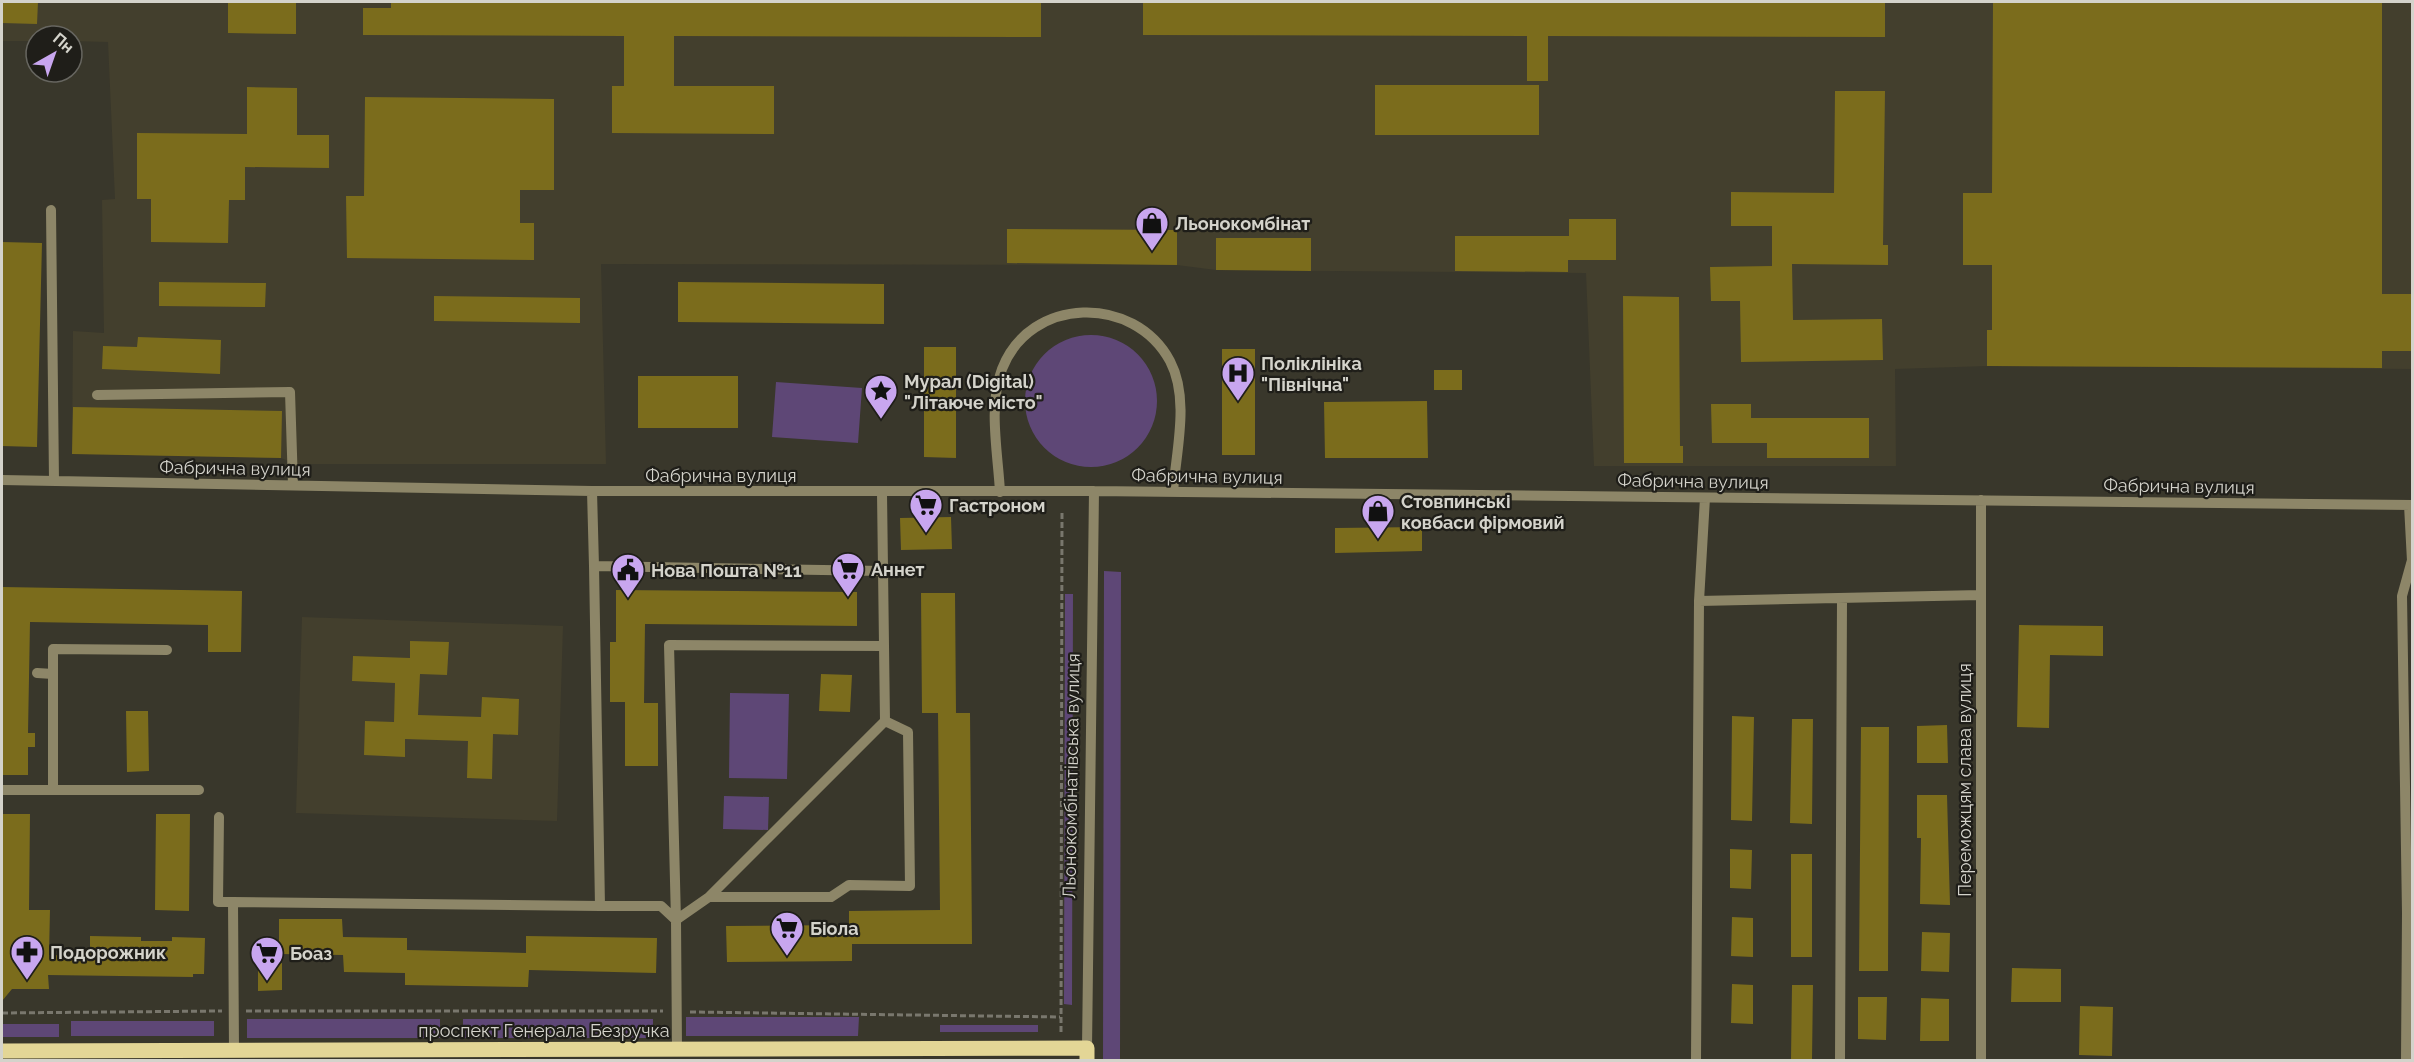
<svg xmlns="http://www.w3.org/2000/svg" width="2414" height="1062" font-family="Raleway,sans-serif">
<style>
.built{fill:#433f2d}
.green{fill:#5e4776}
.building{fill:#7b6c1c}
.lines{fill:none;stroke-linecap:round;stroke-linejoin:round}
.path{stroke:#79776d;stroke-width:3;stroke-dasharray:6 3;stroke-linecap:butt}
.minor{stroke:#8d8668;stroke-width:10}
.major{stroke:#e3d696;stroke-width:15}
.labels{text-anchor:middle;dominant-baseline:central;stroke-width:4.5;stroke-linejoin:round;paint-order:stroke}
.poi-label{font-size:18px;font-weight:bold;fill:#d4d3cb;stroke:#1f1e19;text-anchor:start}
.street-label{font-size:18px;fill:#d4d3cb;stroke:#1f1e19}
</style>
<rect width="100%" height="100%" fill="#39372b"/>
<!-- built -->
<path class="built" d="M2 2H2412V369L1987 366 1895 369 1896 466H1594L1586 273 1216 270 1177 265 601 264 606 464H296L281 458 72 454 73 331 104 333 102 200 115 199 108 42 72 41V36H36V41H2Z
M302 617 563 626 557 821 296 813Z"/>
<!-- green -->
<path class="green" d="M1025 401a66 66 0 1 1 132 0a66 66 0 1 1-132 0Z
M776 382 862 388 858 443 772 437Z
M1104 571 1121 572 1120 1060H1103Z
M1065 594H1073L1072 1005 1064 1004Z
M730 693 789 694 787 779 729 778Z
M724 796 769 797 768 830 723 829Z
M686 1017H859L858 1036H686Z
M247 1019H440V1038H247Z
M463 1019H653V1038H463Z
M71 1021H214V1036H71Z
M2 1024H59V1037H2Z
M940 1025H1038V1032H940Z"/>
<!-- building -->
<path class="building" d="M2 2H38L37 24 2 23Z
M228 2H296V34L228 33Z
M391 2H1041V37L674 36V86H774V134L612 133V86H624V36L363 35V8H391Z
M1143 2H1885V37L1548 36V81H1527V36L1143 35Z
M1993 2H2382V294H2412V351H2382V368L1987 366V330H1992V265H1963V193H1992Z
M1375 85H1539V135H1375Z
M247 87 297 88V135H329V168L245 167V200H229L228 243 151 242V199H137V133L247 134Z
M1835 91H1885L1883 245H1888V265L1792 264 1793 320 1882 319 1883 360 1741 362 1740 301H1711L1710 267 1772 266V226H1731V192L1834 193Z
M365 97 554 99V190H520V223H534V260L347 258 346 196H364Z
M1569 219H1616V260H1568V272L1455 271V236H1569Z
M1007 229 1177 230V265L1007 263Z
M1216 238H1311V271L1216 270Z
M2 242 42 243 37 447 2 446Z
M159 282 266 283 265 307 159 306Z
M678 282 884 284V324L678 322Z
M434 296 580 298V323L434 321Z
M1623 296 1679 297 1680 446H1683V463H1624Z
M138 337 221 340 220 374 102 369 103 346 137 347Z
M924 347H956V458L924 457Z
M1222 349H1255V455H1222Z
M1434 370H1462V390H1434Z
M638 376H738V428H638Z
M1427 401 1428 458H1325L1324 402Z
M1711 404H1751V418H1869V458H1767V443H1712Z
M73 407 282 411 281 458 72 454Z
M951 517 952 549 901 550 900 518Z
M1422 527V551L1335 553V528Z
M2 587 242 591 241 652H208V625L30 622 28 733H35V747H28V775H2Z
M616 590 857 592V626L645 624 644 703H658V766H625V702H610V642H616Z
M921 593H955L956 713H970L972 944H852V961L727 962 726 926 849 925V911L940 910 938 713H922Z
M2019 625 2103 626V656L2050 655 2049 728 2017 727Z
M410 641 449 642 447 675 420 674 418 715 481 717 482 697 519 699 518 735 493 734 492 779 467 778 468 741 405 739V757L364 755 365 721 394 722 395 683 352 681 353 656 410 658Z
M821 674 852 675 850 712 819 711Z
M126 711H148L149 771 127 772Z
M1732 716 1754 717 1752 821 1731 820Z
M1792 719H1813L1812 824 1790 823Z
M1947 725 1948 763H1917V726Z
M1861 727H1889L1888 971H1859Z
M1917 795H1947L1950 905 1920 904 1921 838H1917Z
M2 814H30L29 910H50L49 955 90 956V936L141 937V941H172V937L205 938 204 974H193V977L48 975 49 989H12L2 1001Z
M156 814H190L189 911 155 910Z
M1730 849 1752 850 1751 889 1730 888Z
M1791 854H1812V957H1791Z
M1732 917 1753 918V957L1731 956Z
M279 919H342L343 937 407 938V950L526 953V936L657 938 656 973 529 970 528 987 405 985V973L344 972 343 955 279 954Z
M1922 932 1950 933 1949 972 1921 971Z
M258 963H282V990L258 991Z
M2012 968 2061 969V1002H2011Z
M1732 984 1753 985V1024L1731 1023Z
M1792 985H1813L1812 1060H1791Z
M1858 997H1887L1886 1040 1858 1039Z
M1921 998 1949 999V1041H1920Z
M2080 1006 2113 1007 2112 1056 2079 1055Z"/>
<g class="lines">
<!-- path -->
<path class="path" d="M246 1011H663
M690 1012 1060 1017
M2 1013 222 1011
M1061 1032 1062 511"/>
<!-- minor -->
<path class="minor" d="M51 210 54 481
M97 395 290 392 293 485
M2 480 592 491H1094L2412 505
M592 491 594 566 883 571
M1000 492C998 453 988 406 1002 369 1030 296 1134 294 1170 361 1190 399 1176 451 1173 492
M2409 505 2412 561
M594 566 600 906H661L676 920 669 645 884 646
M1699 601 1705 498
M37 673 53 674
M2 790H199
M53 790V649L167 650
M219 817 218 902H233
M709 897H831L849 885 910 886 908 732 885 721
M1087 1048 1094 491
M677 1049 676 920 709 897 885 721 882 493
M234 1050 233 902 600 906
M1696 1060 1699 601 1981 595
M1840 1060 1842 599
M1981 1060V500
M2406 1060 2407 913 2402 596 2412 560"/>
<!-- major -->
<path class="major" d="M2 1051 1087 1048V1060"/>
</g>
<!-- icons -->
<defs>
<g id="shop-pin" transform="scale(1.725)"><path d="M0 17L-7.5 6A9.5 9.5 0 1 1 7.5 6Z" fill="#c8a6ef" stroke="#1f1e19"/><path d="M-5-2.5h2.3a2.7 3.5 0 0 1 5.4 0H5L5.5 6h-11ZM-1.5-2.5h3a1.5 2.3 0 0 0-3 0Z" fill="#111"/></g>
<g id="hospital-pin" transform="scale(1.725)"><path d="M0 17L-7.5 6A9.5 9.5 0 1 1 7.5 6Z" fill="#c8a6ef" stroke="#1f1e19"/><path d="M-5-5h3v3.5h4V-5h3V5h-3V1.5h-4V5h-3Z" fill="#111"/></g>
<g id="sight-pin" transform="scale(1.725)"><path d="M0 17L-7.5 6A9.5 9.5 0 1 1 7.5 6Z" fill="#c8a6ef" stroke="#1f1e19"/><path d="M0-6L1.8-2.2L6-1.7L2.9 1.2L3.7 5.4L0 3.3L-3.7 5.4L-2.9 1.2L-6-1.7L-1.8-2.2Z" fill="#111"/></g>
<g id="supermarket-pin" transform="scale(1.725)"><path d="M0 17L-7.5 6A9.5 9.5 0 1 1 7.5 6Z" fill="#c8a6ef" stroke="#1f1e19"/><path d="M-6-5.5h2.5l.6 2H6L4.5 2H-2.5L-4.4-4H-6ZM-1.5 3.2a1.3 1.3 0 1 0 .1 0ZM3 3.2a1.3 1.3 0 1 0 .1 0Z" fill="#111"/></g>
<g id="civic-pin" transform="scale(1.725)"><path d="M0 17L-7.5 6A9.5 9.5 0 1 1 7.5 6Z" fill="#c8a6ef" stroke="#1f1e19"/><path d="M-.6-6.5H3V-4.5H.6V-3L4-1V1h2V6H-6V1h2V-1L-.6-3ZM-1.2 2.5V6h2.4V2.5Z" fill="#111"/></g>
<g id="pharmacy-pin" transform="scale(1.725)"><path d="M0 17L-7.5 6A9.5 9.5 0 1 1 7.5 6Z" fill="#c8a6ef" stroke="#1f1e19"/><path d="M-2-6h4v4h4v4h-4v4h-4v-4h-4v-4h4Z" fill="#111"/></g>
</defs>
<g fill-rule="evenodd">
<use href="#shop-pin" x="1152" y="223"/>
<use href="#hospital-pin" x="1238" y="373"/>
<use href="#sight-pin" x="881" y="391"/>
<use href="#supermarket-pin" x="926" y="505"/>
<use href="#shop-pin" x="1378" y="511"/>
<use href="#supermarket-pin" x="848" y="569"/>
<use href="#civic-pin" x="628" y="570"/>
<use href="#supermarket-pin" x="787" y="928"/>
<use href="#pharmacy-pin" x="27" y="952"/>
<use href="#supermarket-pin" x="267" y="953"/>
</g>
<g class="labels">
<!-- poi labels -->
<g class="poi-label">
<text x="1175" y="223">Льонокомбінат</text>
<text x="1261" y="363">Поліклініка<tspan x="1261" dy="21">"Північна"</tspan></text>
<text x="904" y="381">Мурал (Digital)<tspan x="904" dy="21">"Літаюче місто"</tspan></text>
<text x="1401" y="501">Стовпинські<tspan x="1401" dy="21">ковбаси фірмовий</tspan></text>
<text x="949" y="505">Гастроном</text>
<text x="871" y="569">Аннет</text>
<text x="651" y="570">Нова Пошта №11</text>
<text x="810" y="928">Біола</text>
<text x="50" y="952">Подорожник</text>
<text x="290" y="953">Боаз</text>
</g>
<!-- street labels -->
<g class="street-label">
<text transform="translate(235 468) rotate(1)">Фабрична вулиця</text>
<text x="721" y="475">Фабрична вулиця</text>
<text transform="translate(1207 476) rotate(1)">Фабрична вулиця</text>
<text transform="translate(1693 481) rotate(1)">Фабрична вулиця</text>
<text transform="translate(2179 486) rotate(1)">Фабрична вулиця</text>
<text transform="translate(1071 776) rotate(-89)">Льонокомбінатівська вулиця</text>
<text transform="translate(1964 780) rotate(-90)">Переможцям слава вулиця</text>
<text x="544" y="1030">проспект Генерала Безручка</text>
</g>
</g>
<!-- border -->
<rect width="2414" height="1062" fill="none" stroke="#d4d3cb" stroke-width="6"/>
<!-- north arrow -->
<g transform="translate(54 54) rotate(40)"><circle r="28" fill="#1f1e19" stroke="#676660" stroke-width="1.5"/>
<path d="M0-4.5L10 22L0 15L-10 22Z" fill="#c8a6ef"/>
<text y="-9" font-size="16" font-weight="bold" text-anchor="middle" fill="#d4d3cb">Пн</text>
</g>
</svg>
